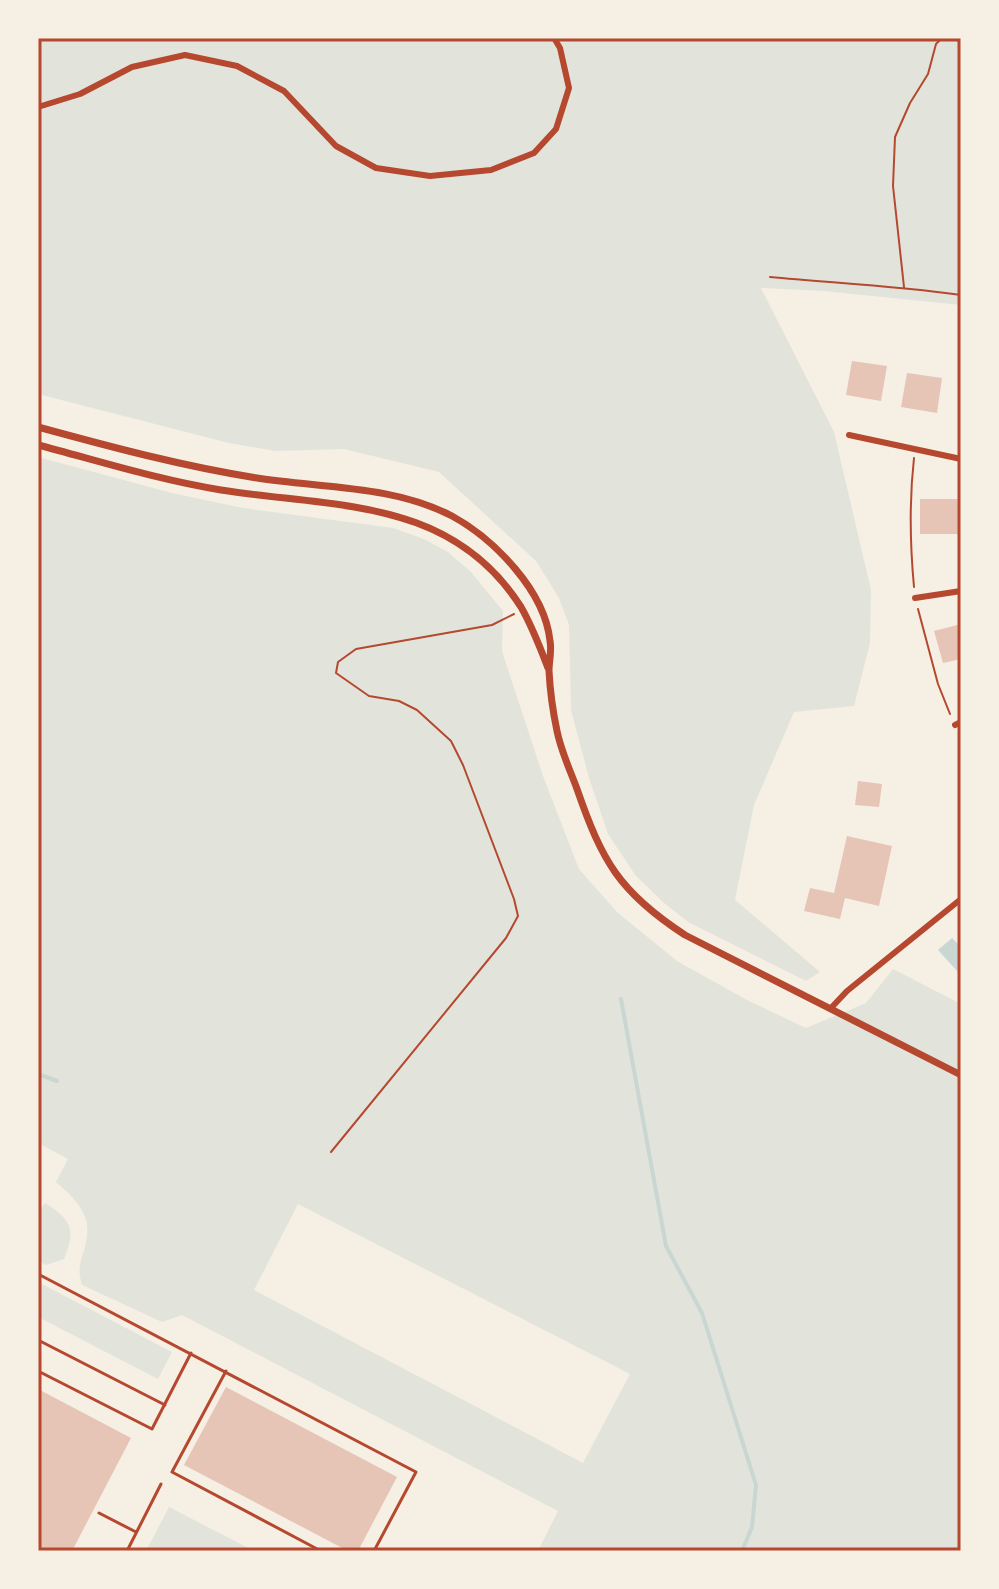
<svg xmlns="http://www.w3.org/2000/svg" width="999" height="1589" font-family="Manrope,sans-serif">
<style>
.green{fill:#e2e4dc;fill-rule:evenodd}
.water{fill:#c9d6d2}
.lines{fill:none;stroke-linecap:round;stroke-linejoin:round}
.stream{stroke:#c9d6d2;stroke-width:4}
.building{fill:#e6c5b7}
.path{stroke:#b5482f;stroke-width:2}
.service{stroke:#b5482f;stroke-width:3}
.minor{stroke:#b5482f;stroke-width:6}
.tertiary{stroke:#b5482f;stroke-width:7}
.neatline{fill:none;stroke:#b5482f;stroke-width:3}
</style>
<rect width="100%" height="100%" fill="#f6efe4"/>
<!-- green -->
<path class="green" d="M38 38H961V305L823 291 761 288 834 432 871 590 870 643 854 706 794 712 754 805 735 900 820 972 806 981 688 922 663 902 636 876 608 834 589 778 571 710 569 625 559 598 536 561 439 472 344 449 275 451 229 443 38 394Z
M38 457 172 493 243 508 393 528 424 539 448 552 471 572 503 611 502 651 543 776 579 869 617 912 677 961 747 1000 806 1028 866 1003 893 969 961 1004V1551H538L558 1511 182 1315 162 1322 82 1285C75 1263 85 1257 87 1235 90 1212 72 1196 56 1182L68 1159 38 1143ZM298 1204 630 1374 583 1463 254 1290Z
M45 1203C72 1220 76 1230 64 1259L46 1265 38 1261V1212Z
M38 1282 172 1352 158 1379 38 1317Z
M169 1507 254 1551H146Z"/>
<!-- water -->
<path class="water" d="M952 938 958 944 961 942V969L958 972 938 950Z"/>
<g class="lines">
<!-- stream -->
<path class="stream" d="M621 999 666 1246 702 1313 756 1485 752 1527 742 1551
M38 1074 57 1081"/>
</g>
<!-- building -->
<path class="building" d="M852 361 887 366 881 401 846 395Z
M907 373 942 378 937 413 901 407Z
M920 499H961V534H920Z
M961 624V659L943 663 934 631Z
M858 781 882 784 879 807 855 805Z
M847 836 892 846 879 906 845 898 840 919 804 911 810 888 834 893Z
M226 1387 397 1477 358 1551H348L184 1465Z
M38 1389 131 1438 72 1551H38Z"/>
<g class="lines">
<!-- path -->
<path class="path" d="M954 38 961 43
M770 277C834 283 897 286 961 295
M904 287 893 186 895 137 910 103 928 74 936 44 942 38
M914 458C909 502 910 544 914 587
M918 609 938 684 950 714
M331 1152 506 938 518 916 514 899 463 765 451 741 417 710 399 701 369 696 336 673 338 662 356 649 492 625 514 614"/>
<!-- service -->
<path class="service" d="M38 1274 416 1472 374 1551
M38 1340 165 1405
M38 1371 152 1429 191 1353
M226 1371 172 1472 321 1551
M99 1513 136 1532
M127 1551 161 1484"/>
<!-- minor -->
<path class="minor" d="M38 107 80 94 132 67 185 55 237 66 284 91 336 146 376 168 430 176 491 170 534 153 556 129 569 88 560 48 554 38
M849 435 961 459
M915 598 961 591
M955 725 961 722
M831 1008 847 991 961 899"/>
<!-- tertiary -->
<path class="tertiary" d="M38 427C111 447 182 466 257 478 321 488 393 485 452 516 494 539 545 591 550 641 552 651 549 661 549 671 550 690 553 712 557 731 561 751 570 770 577 789 602 861 619 892 685 935L961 1075
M38 445C99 461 159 480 221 490 335 508 451 497 521 607 532 626 540 647 548 668"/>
</g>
<!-- border -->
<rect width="999" height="1589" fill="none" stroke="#f6efe4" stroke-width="80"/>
<rect x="40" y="40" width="919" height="1509" class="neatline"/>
</svg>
